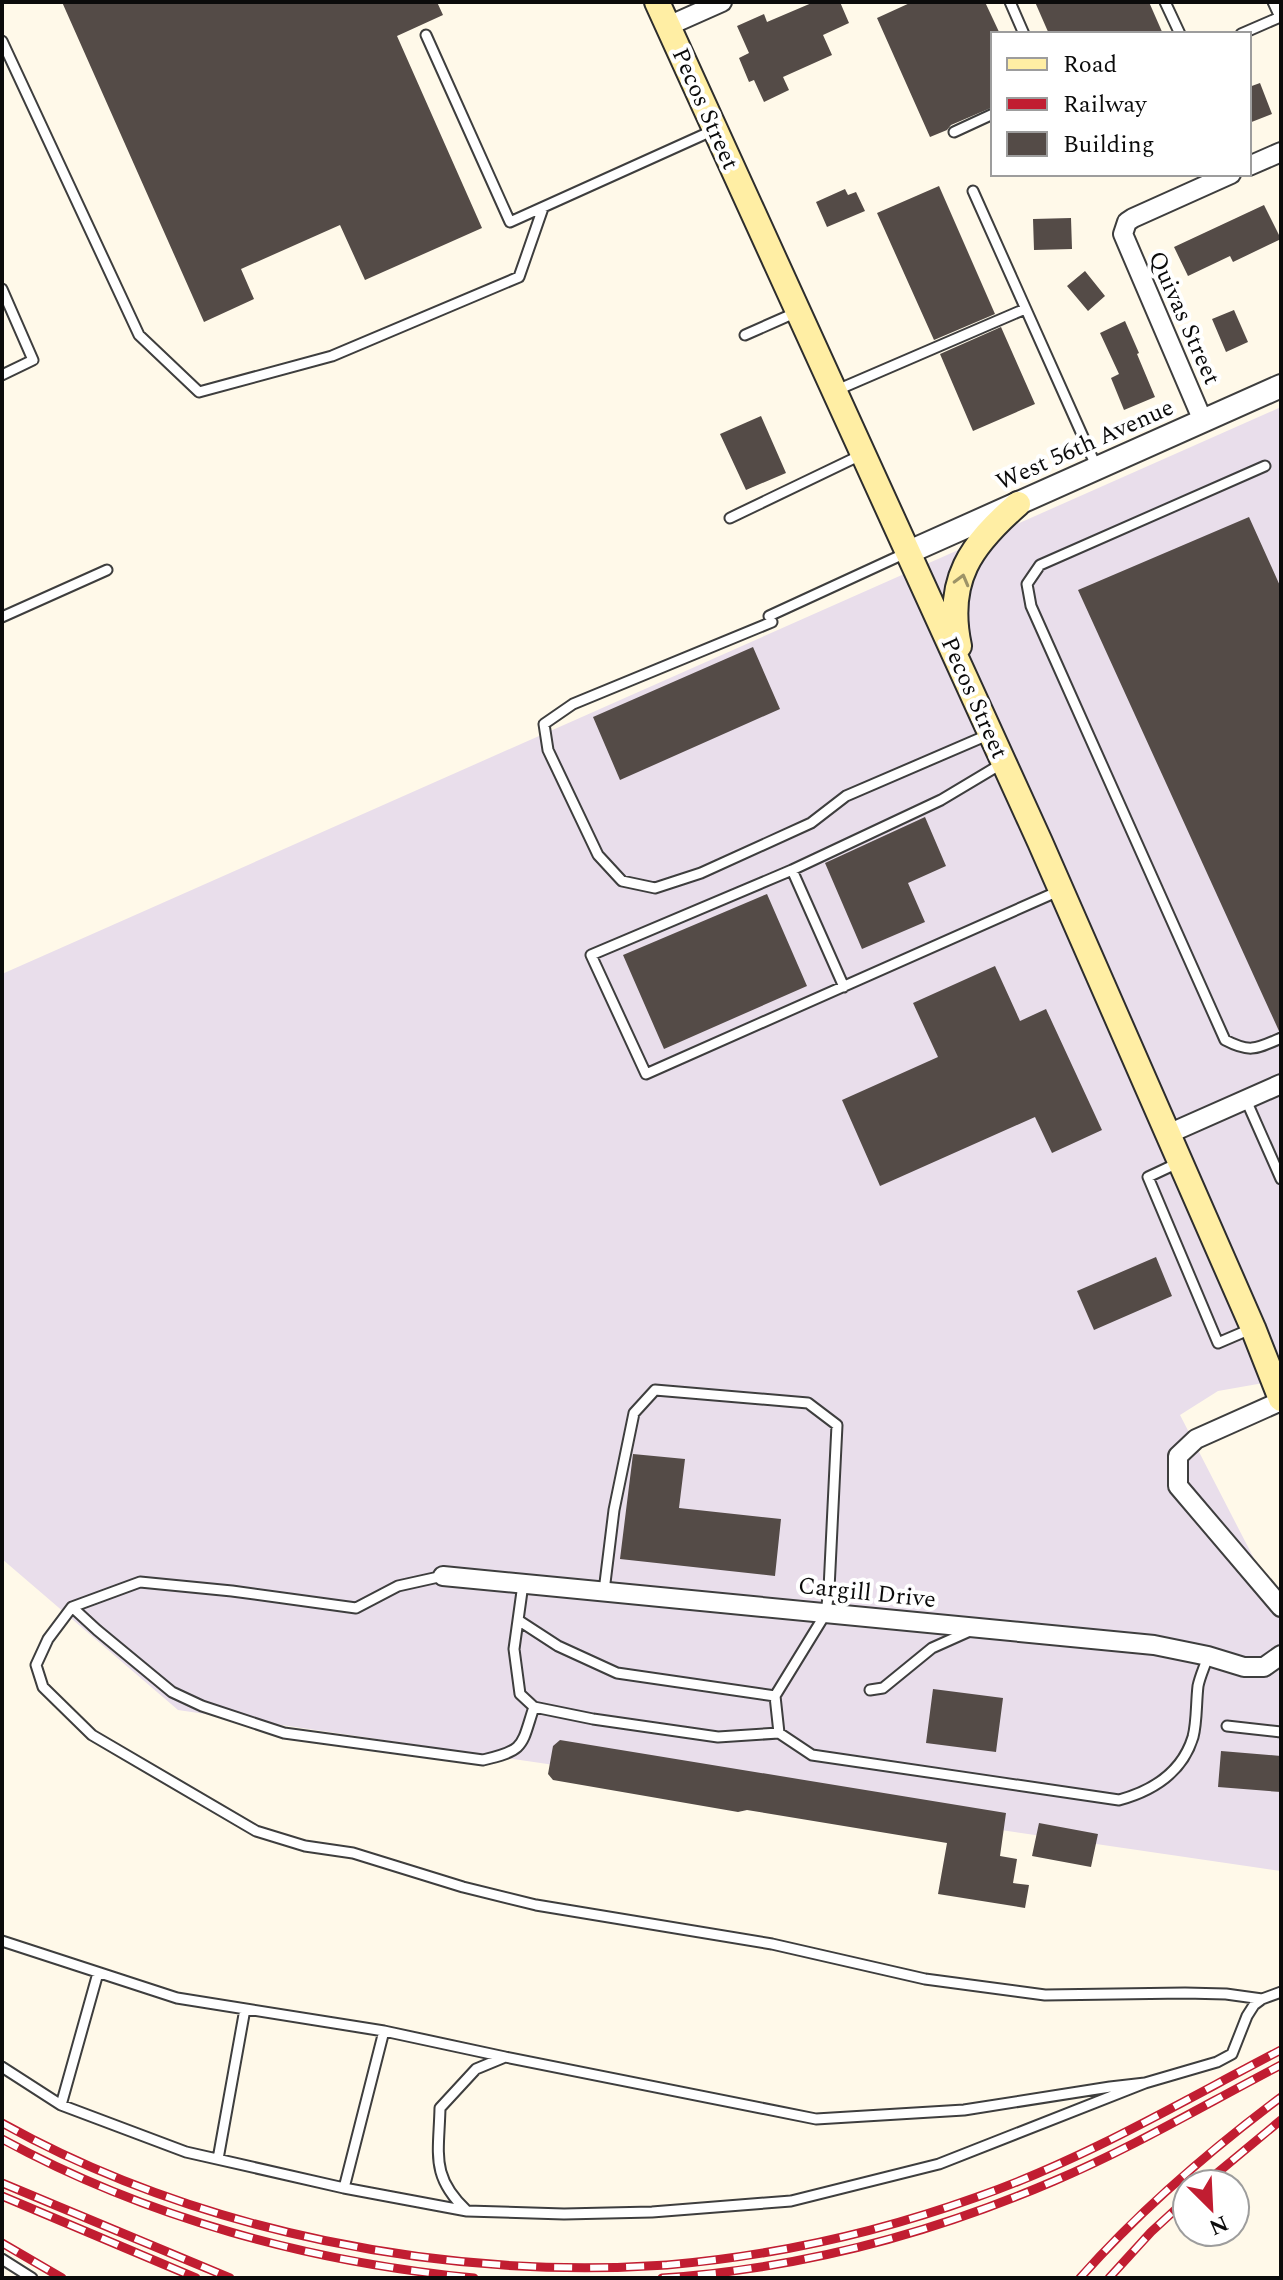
<svg xmlns="http://www.w3.org/2000/svg" width="1283" height="2280" font-family="Spectral,serif">
<style>
.industrial{fill:#e9deeb}
.building{fill:#544b47}
.lines{fill:none;stroke-linecap:round;stroke-linejoin:round}
.service-casing{stroke:#3e3e3e;stroke-width:13}
.minor-casing{stroke:#3e3e3e;stroke-width:22}
.tertiary-casing{stroke:#3e3e3e;stroke-width:26}
.secondary-casing{stroke:#2d2d2d;stroke-width:28}
.service{stroke:#fff;stroke-width:9}
.minor{stroke:#fff;stroke-width:18}
.tertiary{stroke:#fff;stroke-width:22}
.secondary{stroke:#ffeea4;stroke-width:24}
.rail-casing{stroke:#c11d31;stroke-width:9}
.rail{stroke:#fff;stroke-width:6;stroke-dasharray:18;stroke-linecap:butt}
.oneway{stroke:#9d9367}
.labels{text-anchor:middle;dominant-baseline:central;stroke-width:8;stroke-linejoin:round;paint-order:stroke}
.street-label{font-size:24px;fill:#0b0b0b;stroke:#fff}
</style>
<rect width="100%" height="100%" fill="#fff9e9"/>
<!-- industrial -->
<path class="industrial" d="M1281 407V1380L1218 1391 1180 1415 1281 1611V1871L178 1710 2 1559V974Z"/>
<!-- building -->
<path class="building" d="M62 2H437L443 15 397 36 482 228 365 280 340 225 241 269 254 299 204 322Z
M814 2H840L849 23 823 35 832 55 783 77 789 90 764 102 754 80 749 82 739 58 749 53 737 26 764 14 767 22Z
M912 2H985L1000 34H993V107L951 125 947 130 930 137 877 18Z
M1035 2H1149L1163 34H1049Z
M1260 83 1272 114 1249 123V87Z
M939 186 995 314 934 340 877 213Z
M845 189 848 195 856 192 865 211 827 227 816 202Z
M1264 205 1281 239 1233 262 1230 256 1188 276 1174 247Z
M1071 218 1072 249 1034 250 1033 219Z
M1085 271 1105 296 1088 311 1067 286Z
M1234 310 1248 342 1226 352 1212 319Z
M1125 321 1139 353 1137 354 1155 397 1124 410 1111 378 1119 374 1100 333Z
M1001 327 1035 404 973 431 940 354Z
M761 416 786 473 746 490 720 434Z
M1249 517 1281 588V1031H1279L1078 590Z
M753 647 780 709 620 780 593 717Z
M925 817 946 866 908 883 925 922 862 949 825 863Z
M767 894 807 986 664 1049 623 955Z
M995 966 1020 1021 1046 1009 1102 1130 1052 1153 1035 1117 880 1186 842 1100 938 1057 913 1003Z
M1156 1257 1172 1296 1094 1330 1077 1291Z
M633 1454 685 1459 679 1508 781 1519 775 1576 620 1559Z
M933 1689 1003 1698 996 1752 926 1743Z
M560 1740 1006 1813 1000 1856 1017 1859 1013 1883 1029 1885 1025 1908 938 1894 947 1843 747 1810 738 1812 553 1780 548 1774 553 1746Z
M1221 1751 1281 1756V1792L1218 1787Z
M1039 1823 1098 1834 1091 1867 1032 1856Z"/>
<g class="lines">
<!-- service casing -->
<g class="service-casing">
<path id="service" d="M1010 2 1024 34
M1165 2 1180 34
M1241 34 1280 17 1273 2
M426 35 510 222 714 130
M2 41 139 335 199 392 332 356 519 277 543 208
M954 132 993 114
M973 191 1097 468
M2 289 33 360 2 375
M745 335 797 312
M837 390 1025 309
M1265 466 1040 565 1027 584 1031 606 1225 1040C1250 1053 1256 1049 1281 1038
M730 518 861 455
M769 616 908 552
M2 617 107 570
M772 622 573 704 544 724 548 750 598 855 622 881 655 888 701 873 811 823 846 796 990 734
M792 870 591 955 646 1074 1061 890
M844 987 792 870 941 800 1003 763
M1246 1100 1281 1179
M1180 1162 1148 1177 1218 1343 1253 1328
M523 1584 514 1649 520 1694 534 1707 593 1719 718 1737 779 1733
M604 1591 614 1510 634 1413 655 1390 808 1403 837 1425 829 1589 826 1613 775 1696 779 1733 812 1755 1119 1800C1152 1791 1182 1773 1193 1737 1197 1722 1196 1703 1198 1686 1200 1676 1205 1666 1208 1656
M72 1607 140 1582 232 1591 356 1608 398 1586 443 1576
M518 1620 558 1646 617 1673 775 1696
M870 1690 883 1688 932 1648 970 1631
M534 1707C521 1746 526 1750 483 1760L284 1733 202 1706 172 1692 97 1630 72 1607 48 1639 36 1665 43 1687 92 1735 256 1831 305 1846 353 1853 463 1887 536 1905 772 1944 925 1979 1045 1995 1185 1993 1226 1994 1262 1999
M1227 1726 1281 1732
M2 1941 177 1998 384 2031 505 2057
M2 2067 61 2105 186 2152 344 2188 384 2031
M1145 2083 1110 2087 964 2110 816 2119 505 2057 476 2069 440 2108C439 2154 430 2176 467 2211L564 2214 652 2212 791 2201 939 2164 1145 2083 1217 2062 1232 2054 1247 2016 1254 2005 1262 1999 1281 1992
M61 2105 98 1973
M218 2159 245 2009
M344 2188 467 2211
M2 2259 32 2278"/>
</g>
<!-- minor casing -->
<g class="minor-casing">
<path id="minor" d="M668 26 722 2
M1249 166 1281 152
M1203 421 1123 234 1127 222 1133 218 1231 174
M1168 1134 1281 1084
M1281 1401 1196 1439 1178 1456V1486L1281 1607
M443 1576 1154 1645 1208 1656 1244 1667H1264L1281 1655"/>
</g>
<!-- tertiary casing -->
<g class="tertiary-casing">
<path id="tertiary" d="M909 552 1281 386"/>
</g>
<!-- secondary casing -->
<g class="secondary-casing">
<path id="secondary" d="M657 2 1040 842 1253 1328 1281 1399
M959 646C945 580 971 545 1018 504"/>
</g>
<!-- service -->
<use href="#service" class="service"/>
<!-- minor -->
<use href="#minor" class="minor"/>
<!-- tertiary -->
<use href="#tertiary" class="tertiary"/>
<!-- secondary -->
<use href="#secondary" class="secondary"/>
<!-- rail casing -->
<g class="rail-casing">
<path id="rail" d="M2 2123C198 2232 444 2280 667 2265 773 2256 877 2233 977 2197 1083 2160 1181 2102 1281 2050
M2 2139C147 2218 310 2262 474 2278
M2 2183 230 2278
M1204 2184 1281 2120
M2 2196 196 2278
M2 2243 62 2278
M662 2278C797 2269 931 2234 1054 2181 1132 2148 1206 2104 1281 2065
M1080 2278C1140 2210 1209 2151 1281 2097
M1109 2278 1151 2232 1187 2199"/>
</g>
<!-- rail -->
<use href="#rail" class="rail"/>
</g>
<!-- one-way arrows -->
<defs><path id="oneway-chevron" d="M-2-3.5L2.5 0L-2 3.5" fill="none" stroke-width="1.6" stroke-linecap="round" stroke-linejoin="round" transform="scale(2)"/></defs>
<use class="oneway" href="#oneway-chevron" transform="translate(962 580) rotate(-75)"/>
<g class="labels">
<!-- street labels -->
<g class="street-label">
<text transform="translate(705 109) rotate(66)">Pecos Street</text>
<text transform="translate(1184 318) rotate(66)">Quivas Street</text>
<text transform="translate(1085 445) rotate(-24)">West 56th Avenue</text>
<text transform="translate(974 698) rotate(66)">Pecos Street</text>
<text transform="translate(867 1593) rotate(6)">Cargill Drive</text>
</g>
</g>
<!-- border -->
<rect width="1283" height="2280" fill="none" stroke="#0b0b0b" stroke-width="8"/>
<!-- legend -->
<rect x="991" y="32" width="260" height="144" fill="#ffffff" stroke="#9d9d9d" stroke-width="2"/>
<rect x="1007" y="58" width="40" height="12" fill="#ffeea4" stroke="#9d9d9d" stroke-width="2"/>
<text x="1063" y="72" font-size="24" fill="#0b0b0b">Road</text>
<rect x="1007" y="98" width="40" height="12" fill="#c11d31" stroke="#9d9d9d" stroke-width="2"/>
<text x="1063" y="112" font-size="24" fill="#0b0b0b">Railway</text>
<rect x="1007" y="132" width="40" height="24" fill="#544b47" stroke="#9d9d9d" stroke-width="2"/>
<text x="1063" y="152" font-size="24" fill="#0b0b0b">Building</text>
<!-- north arrow -->
<g transform="translate(1211 2208) rotate(156)"><circle r="38" fill="#ffffff" stroke="#9d9d9d" stroke-width="2"/>
<path d="M0-6L14 30L0 20L-14 30Z" fill="#c11d31"/>
<text y="-12" font-size="22" font-weight="bold" text-anchor="middle" fill="#0b0b0b">N</text>
</g>
</svg>
